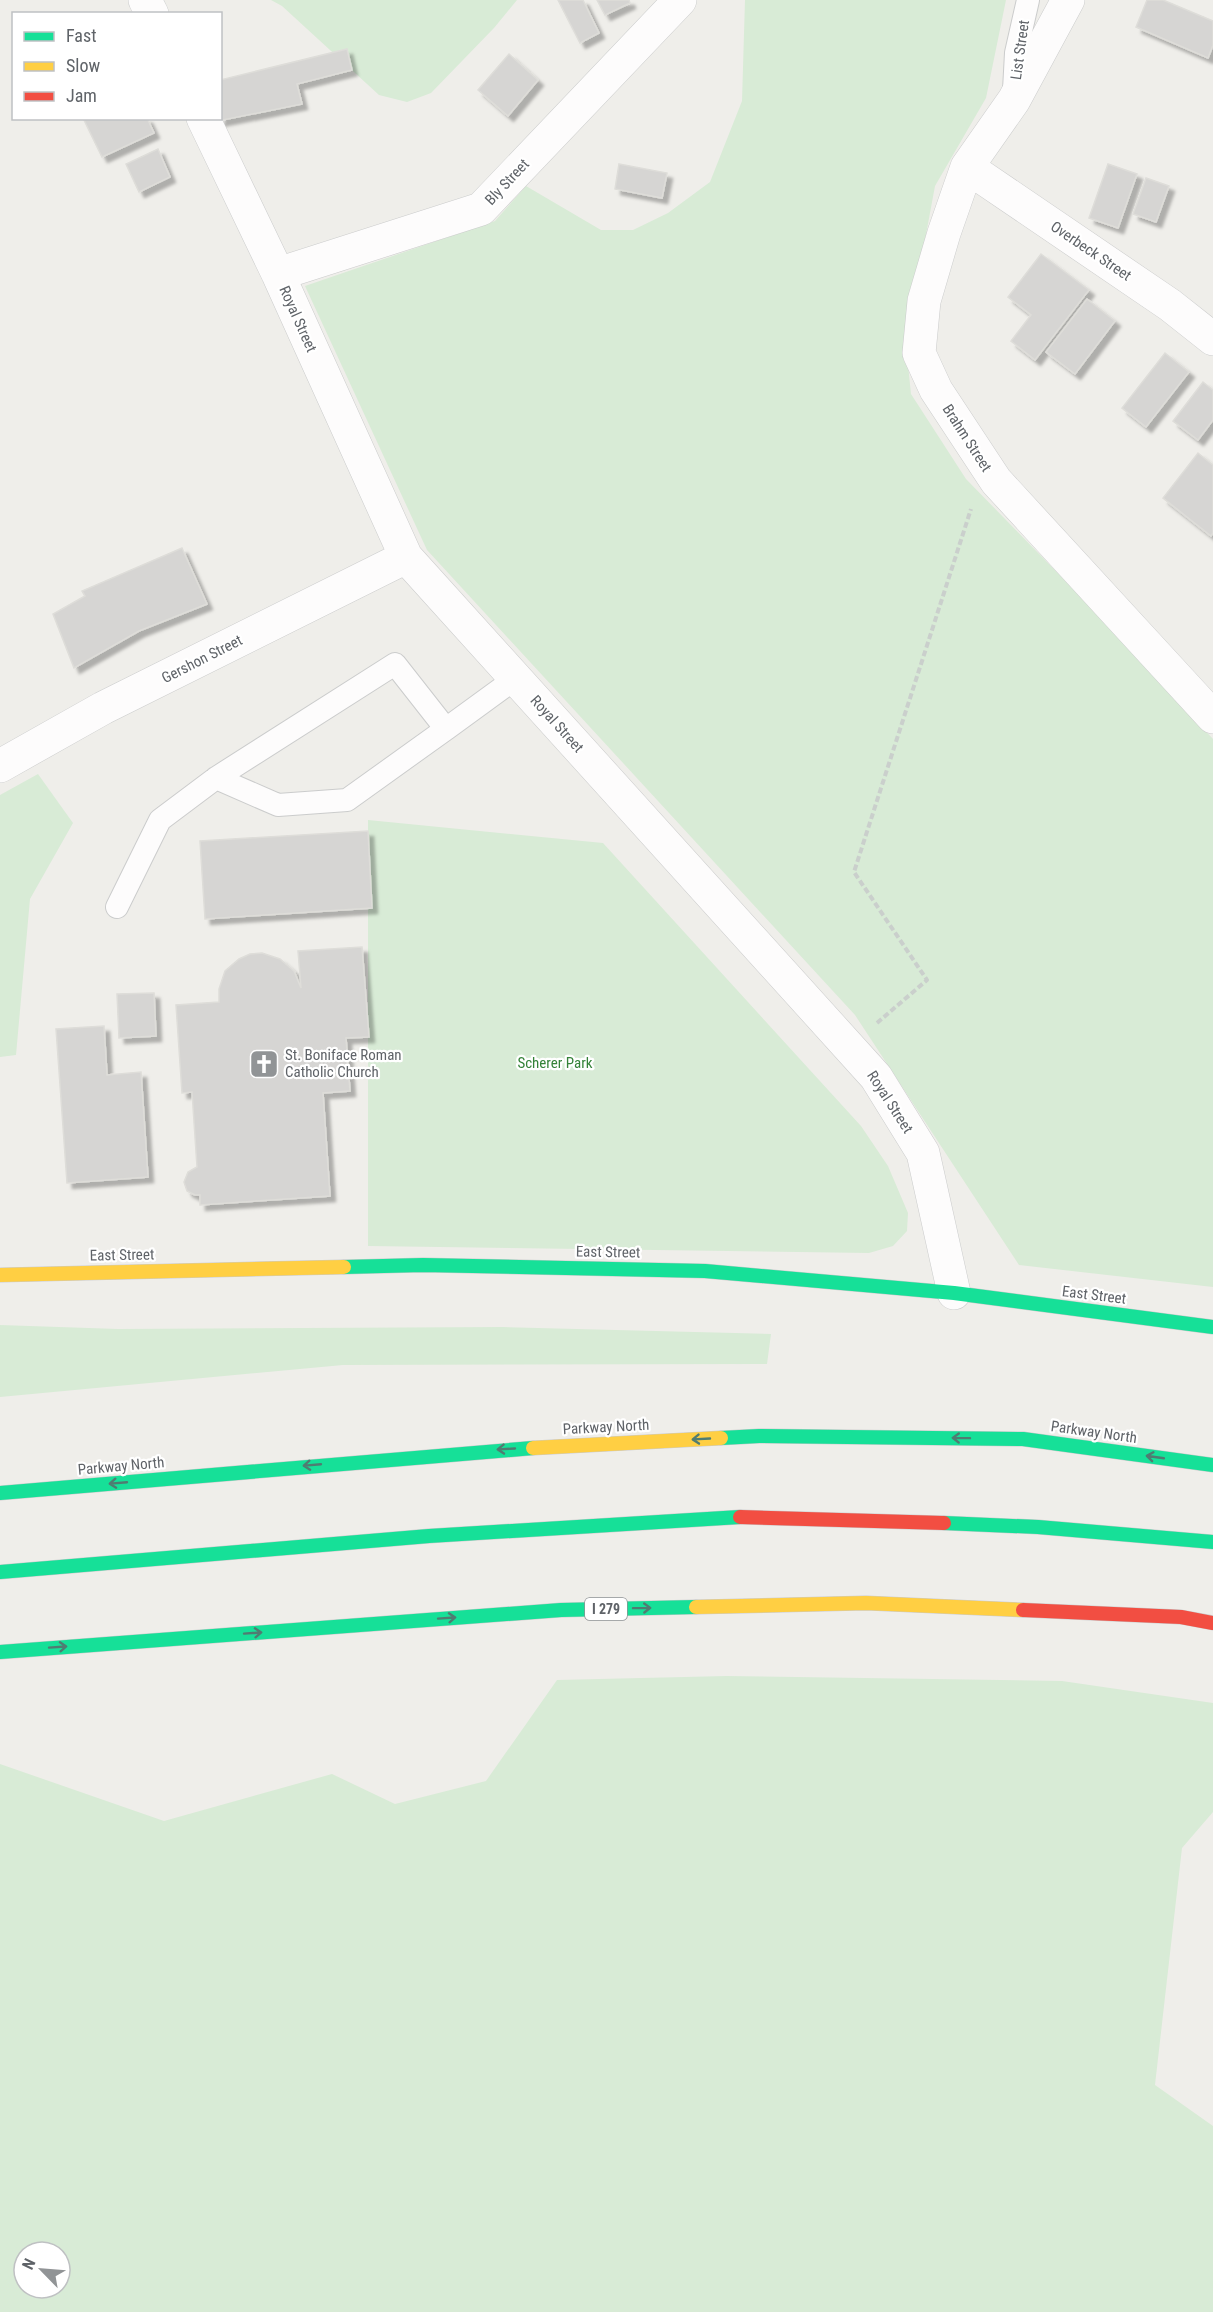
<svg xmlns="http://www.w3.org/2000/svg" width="1213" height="2312" font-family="'Roboto Condensed',sans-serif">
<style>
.green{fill:#d8ebd6;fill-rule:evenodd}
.building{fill:#d6d5d3;stroke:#deddd9;stroke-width:1.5;filter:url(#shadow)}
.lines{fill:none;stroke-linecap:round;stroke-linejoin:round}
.lane-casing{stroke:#cbcccc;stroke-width:24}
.street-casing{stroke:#cbcccc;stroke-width:34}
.fast-casing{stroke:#cacacb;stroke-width:15}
.slow-casing{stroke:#cacacb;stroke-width:15}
.jam-casing{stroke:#cacacb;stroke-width:15}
.path{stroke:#cacfcc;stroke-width:4;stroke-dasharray:6 3;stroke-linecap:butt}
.lane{stroke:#fdfcfc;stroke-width:22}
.street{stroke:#fdfcfc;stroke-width:33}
.fast{stroke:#16e098;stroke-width:14}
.slow{stroke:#ffcf43;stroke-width:14}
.jam{stroke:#f24e42;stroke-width:14}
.oneway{stroke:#507c72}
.labels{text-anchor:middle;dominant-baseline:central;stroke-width:4.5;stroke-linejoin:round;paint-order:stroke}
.shield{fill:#fff;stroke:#8f9295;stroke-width:1.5}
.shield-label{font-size:14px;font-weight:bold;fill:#5f6368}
.street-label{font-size:15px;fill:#5f6368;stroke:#fff}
.poi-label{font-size:15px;fill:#5f6368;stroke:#fff;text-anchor:start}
.park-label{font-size:15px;fill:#348238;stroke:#fff}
</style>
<defs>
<filter id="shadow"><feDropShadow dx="5.5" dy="5.5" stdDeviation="1.5" flood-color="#0004"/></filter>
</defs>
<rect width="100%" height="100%" fill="#efeeea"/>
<!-- green -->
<path class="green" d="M271 0H517L494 28 431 93 407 102 379 95 282 6Z
M745 0H1006L986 98 935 186 909 326 908 365 911 394 966 479 1085 601 1213 739V1287L1019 1265 855 1015 427 550 305 286 495 221 526 186 601 230H633L668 213 710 182 742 101Z
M38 774 73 823 30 899 16 1055 0 1057V795Z
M368 820 603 843 861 1126 888 1166 908 1213 907 1231 893 1246 869 1253 368 1246Z
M0 1325 118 1329 503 1327 771 1334 767 1364 343 1365 0 1397Z
M726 1676 1062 1681 1213 1703V1812L1182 1848 1155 2085 1213 2126V2312H0V1764L164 1821 332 1774 395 1804 486 1781 557 1680ZM24 2252H60V2288H24Z"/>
<!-- building -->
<path class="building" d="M558 0H583L599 33 580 43Z
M597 0H629L630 3 605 15Z
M1147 0H1163L1213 21V45L1208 58 1136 27Z
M347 49 352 70 297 84 302 104 218 121 220 118V80Z
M509 54 538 80 508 116 478 90Z
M83 118H147L154 133 102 157Z
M158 149 170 177 139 192 126 164Z
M619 164 667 173 662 198 615 189Z
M1108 164 1137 174 1118 228 1089 218Z
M1146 178 1169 186 1156 222 1133 214Z
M1041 254 1089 290 1035 360 1011 341 1031 315 1008 297Z
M1087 299 1115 321 1075 374 1046 352Z
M1165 353 1189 372 1146 427 1122 408Z
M1203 382 1213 390V420L1198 440 1173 421Z
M1198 453 1213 465V533L1211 536 1163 498Z
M182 548 207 604 139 631 74 668 53 614 85 596 82 591Z
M368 831 372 908 205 919 200 841Z
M362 947 369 1037 346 1038 350 1091 323 1093 330 1196 200 1205V1195H195L187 1191 184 1182 188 1172 197 1167 192 1092 182 1093 176 1005 219 1002V989L225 971 239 959 250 954 262 953 280 959 294 971 301 988 298 951Z
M154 993 156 1036 119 1038 117 994Z
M104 1026 107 1075 141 1072 148 1177 67 1183 56 1029Z"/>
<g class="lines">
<!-- lane casing -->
<g class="lane-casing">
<path id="lane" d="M1014 90 1016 53 1028 0
M216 778 278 805 347 800 446 729
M117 907 160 820 216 778 395 664 446 729 516 678"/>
</g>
<!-- street casing -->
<g class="street-casing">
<path id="street" d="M145 0 152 14
M1068 0 1014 100 967 167 944 233 924 301 919 353 936 390 996 481 1213 717
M203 118 278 274 406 557 876 1077 923 1153 954 1293
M967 167 1170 305 1213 339
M278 274 481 209 680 0
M0 766 103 708 406 557"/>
</g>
<!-- fast casing -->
<g class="fast-casing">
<path id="fast" d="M344 1267 423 1265 705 1271 954 1293 1213 1327
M721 1438 759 1436 1023 1439 1213 1465
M0 1493 533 1448
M944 1523 1038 1527 1213 1542
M0 1572 429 1536 740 1517
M0 1652 561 1610 696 1607"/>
</g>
<!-- slow casing -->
<g class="slow-casing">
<path id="slow" d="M0 1275 344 1267
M533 1448 721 1438
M696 1607 866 1603 1023 1610"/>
</g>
<!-- jam casing -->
<g class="jam-casing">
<path id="jam" d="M740 1517 944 1523
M1023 1610 1181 1617 1213 1623"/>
</g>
<!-- path -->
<path class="path" d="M877 1023 927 980 854 872 971 509"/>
<!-- lane -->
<use href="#lane" class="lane"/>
<!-- street -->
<use href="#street" class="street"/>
<!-- fast -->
<use href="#fast" class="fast"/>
<!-- slow -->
<use href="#slow" class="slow"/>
<!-- jam -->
<use href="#jam" class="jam"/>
</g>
<!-- one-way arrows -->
<defs><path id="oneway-shaft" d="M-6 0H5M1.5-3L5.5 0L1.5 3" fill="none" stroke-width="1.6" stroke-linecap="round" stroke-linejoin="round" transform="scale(1.5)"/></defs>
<g class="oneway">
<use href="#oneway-shaft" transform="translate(961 1438) rotate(-179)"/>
<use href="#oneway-shaft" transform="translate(701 1439) rotate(177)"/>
<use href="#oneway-shaft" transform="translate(506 1449) rotate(177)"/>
<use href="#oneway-shaft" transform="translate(1155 1457) rotate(-172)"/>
<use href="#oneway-shaft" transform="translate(312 1465) rotate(175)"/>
<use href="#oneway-shaft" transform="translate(118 1483) rotate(175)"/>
<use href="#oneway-shaft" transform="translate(642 1608) rotate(-1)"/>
<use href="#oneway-shaft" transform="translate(447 1618) rotate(-4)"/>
<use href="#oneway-shaft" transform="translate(253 1633) rotate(-4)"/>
<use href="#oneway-shaft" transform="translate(58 1647) rotate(-4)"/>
</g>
<!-- icons -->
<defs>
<g id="church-square" transform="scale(1.5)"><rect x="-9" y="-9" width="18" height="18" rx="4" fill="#919496" stroke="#fff"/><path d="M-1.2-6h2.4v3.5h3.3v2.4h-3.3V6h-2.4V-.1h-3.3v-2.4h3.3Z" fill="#fff"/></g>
</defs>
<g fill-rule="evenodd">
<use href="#church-square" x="264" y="1064"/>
</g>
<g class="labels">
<!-- shield labels -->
<rect class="shield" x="585" y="1598" width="42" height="22" rx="4.5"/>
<g class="shield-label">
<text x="606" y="1609">I 279</text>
</g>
<!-- street labels -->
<g class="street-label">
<text transform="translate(1020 50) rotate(-82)">List Street</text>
<text transform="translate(507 182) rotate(-47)">Bly Street</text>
<text transform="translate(1091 251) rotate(34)">Overbeck Street</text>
<text transform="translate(298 319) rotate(66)">Royal Street</text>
<text transform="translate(967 438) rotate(57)">Brahm Street</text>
<text transform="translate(202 659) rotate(-27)">Gershon Street</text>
<text transform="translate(557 724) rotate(48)">Royal Street</text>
<text transform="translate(890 1102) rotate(57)">Royal Street</text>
<text transform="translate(608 1252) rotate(1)">East Street</text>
<text transform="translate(122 1255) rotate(-1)">East Street</text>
<text transform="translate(1094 1295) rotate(7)">East Street</text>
<text transform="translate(606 1427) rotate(-3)">Parkway North</text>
<text transform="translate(1094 1432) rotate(8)">Parkway North</text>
<text transform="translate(121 1466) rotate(-5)">Parkway North</text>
</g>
<!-- poi labels -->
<g class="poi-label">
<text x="285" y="1055">St. Boniface Roman<tspan x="285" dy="17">Catholic Church</tspan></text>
</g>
<!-- park labels -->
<g class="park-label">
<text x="555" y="1063">Scherer Park</text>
</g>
</g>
<!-- legend -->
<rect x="12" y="12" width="210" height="108" fill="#ffffff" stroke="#bfc1c3" stroke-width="1.5"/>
<rect x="24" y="32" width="30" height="9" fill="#16e098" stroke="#bfc1c3" stroke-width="1.5"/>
<text x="66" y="42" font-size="18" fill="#5f6368">Fast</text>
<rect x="24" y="62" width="30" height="9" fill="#ffcf43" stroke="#bfc1c3" stroke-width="1.5"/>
<text x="66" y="72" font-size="18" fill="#5f6368">Slow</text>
<rect x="24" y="92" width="30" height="9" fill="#f24e42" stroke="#bfc1c3" stroke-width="1.5"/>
<text x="66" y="102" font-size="18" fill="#5f6368">Jam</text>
<!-- north arrow -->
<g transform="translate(42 2270) rotate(295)"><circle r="28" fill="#ffffff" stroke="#bfc1c3" stroke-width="1.5"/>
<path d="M0-4.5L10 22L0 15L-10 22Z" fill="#919496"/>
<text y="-9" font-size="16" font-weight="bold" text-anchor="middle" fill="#5f6368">N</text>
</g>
</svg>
